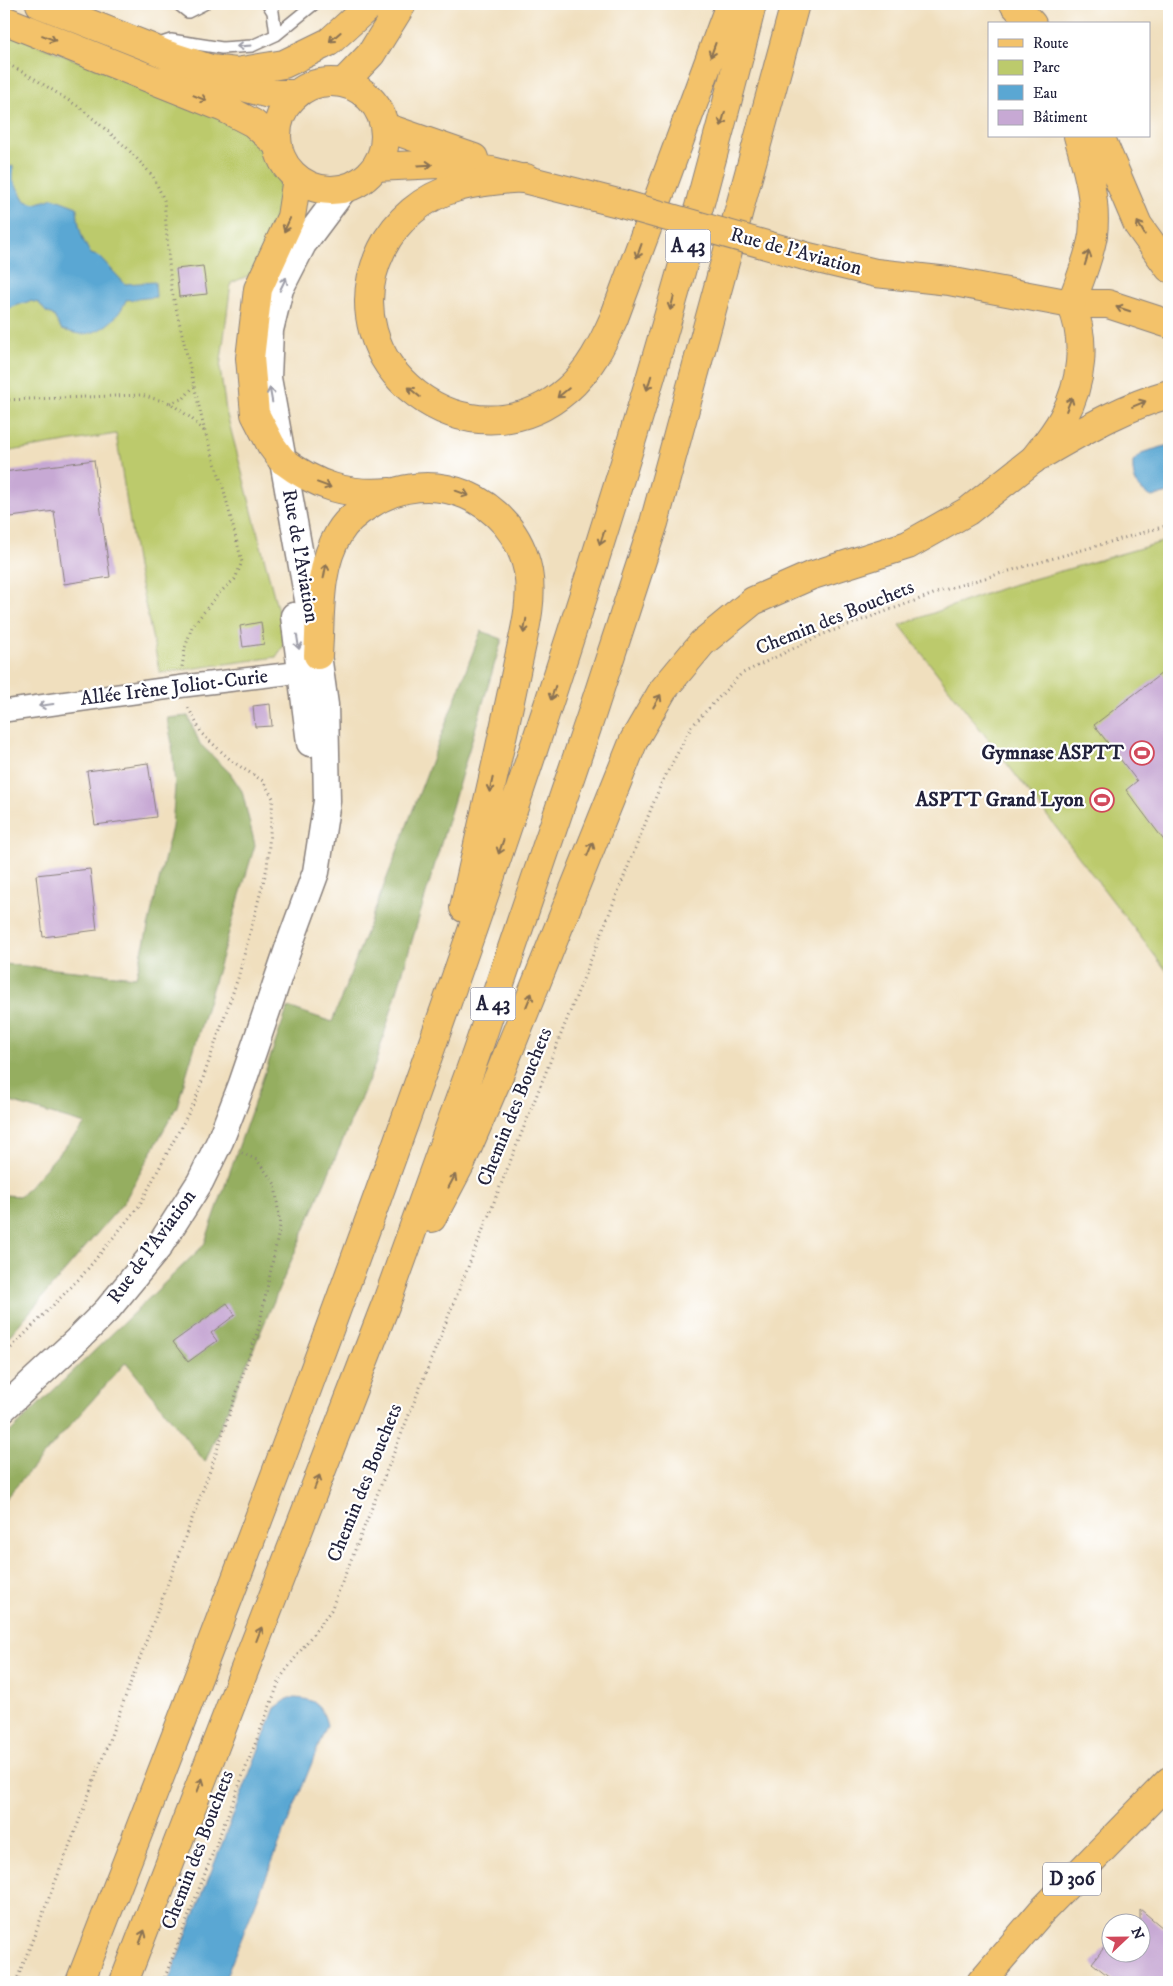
<svg xmlns="http://www.w3.org/2000/svg" width="1173" height="1986" font-family="'IM FELL DW Pica',serif">
<style>
.green{fill:#bcca6c;stroke:#6f7654}
.forest{fill:#95ae60;stroke:#5c684e}
.water{fill:#5aa7d3;stroke:#3e6487}
.building{fill:#c7a9d4}
.lines{fill:none;stroke-linecap:round;stroke-linejoin:round}
.service-casing{stroke:#89807c;stroke-width:14}
.minor-casing{stroke:#89807c;stroke-width:24}
.tertiary-casing{stroke:#89807c;stroke-width:29}
.primary-casing{stroke:#89807c;stroke-width:30}
.motorway-casing{stroke:#89807c;stroke-width:30}
.path{stroke:#89807c;stroke-width:3;stroke-dasharray:1 4;stroke-linecap:butt}
.service{stroke:#fff;stroke-width:11}
.minor{stroke:#fff;stroke-width:21}
.tertiary{stroke:#fff;stroke-width:26}
.primary{stroke:#f3c26a;stroke-width:28}
.motorway{stroke:#f3c26a;stroke-width:28}
.primary-bridge-casing{stroke:#89807c;stroke-width:30;stroke-linecap:butt}
.primary-bridge{stroke:#f3c26a;stroke-width:28}
.oneway{stroke:#8a7252}
.oneway2{stroke:#9c9ca7}
.labels{text-anchor:middle;dominant-baseline:central;stroke-width:4.5;stroke-linejoin:round;paint-order:stroke}
.shield{fill:#fff;stroke:#646476;stroke-width:1}
.shield-label{font-size:19px;font-weight:bold;fill:#22223b}
.street-label{font-size:20px;fill:#22223b;stroke:#fff}
.poi-label{font-size:20px;font-weight:bold;fill:#22223b;stroke:#fff;text-anchor:end}
</style>
<rect width="100%" height="100%" fill="#fff"/>
<filter id="ink" filterUnits="userSpaceOnUse"><feTurbulence type="fractalNoise" baseFrequency=".02" numOctaves="2"/><feDisplacementMap in="SourceGraphic" scale="10" xChannelSelector="R" yChannelSelector="G"/><feConvolveMatrix kernelMatrix="1 2 1 2 8 2 1 2 1" color-interpolation-filters="sRGB"/></filter>
<filter id="wash" filterUnits="userSpaceOnUse"><feTurbulence type="fractalNoise" baseFrequency=".0096" numOctaves="4" result="noise"/><feDisplacementMap in="SourceGraphic" scale="20" xChannelSelector="R" yChannelSelector="G"/><feGaussianBlur stdDeviation="1.12" result="paint"/><feColorMatrix in="noise" values="0 0 0 0 0 0 0 0 0 0 0 0 0 0 0 0 0 1.4 0 .05"/><feComposite in="paint" operator="in"/></filter>
<g filter="url(#wash)">
<rect width="100%" height="100%" fill="#f0dfbe"/>
<!-- green -->
<path class="green" d="M4 32 225 118 261 144 280 179V217L255 273 231 283 220 368 226 411 286 642 276 657 160 673 137 567 116 434 4 452Z
M1169 540V974L900 625 1002 588Z"/>
<!-- forest -->
<path class="forest" d="M481 631 502 639 375 1065 205 1462 126 1362 4 1500V1438L204 1245 288 1007 332 1022Z
M188 716 200 744 230 773 242 791 255 845 177 1106 124 1202 4 1342V1195L21 1196 85 1124 4 1100V964L136 977 172 827 175 787 172 744 167 718Z"/>
<!-- water -->
<path class="water" d="M13 166V180L25 201 35 204 53 198 77 207C78 225 81 239 91 254L100 257 125 284 155 282 156 297 126 300C120 316 103 332 85 334 78 335 69 331 62 330L53 315 46 312 39 303 30 301 4 310V172L5 168Z
M1169 445V493L1152 497C1137 490 1132 479 1133 462L1144 452Z
M289 1698C313 1698 321 1702 327 1725L224 1982H168L275 1708Z"/>
<g id="blocks">
<!-- building -->
<path class="building" d="M203 266 207 294 179 297 176 269Z
M94 460 110 577 64 584 54 511 4 518V472Z
M261 622 264 644 243 647 240 626Z
M1162 673 1169 682V847L1126 790 1137 781 1094 725Z
M270 704 272 726 255 727 253 706Z
M148 763 156 817 95 825 87 771Z
M90 869 97 930 43 937 36 875Z
M227 1303 235 1315 211 1333 217 1341 188 1362 173 1342Z
M1140 1909 1169 1933V1982H1116L1092 1963 1110 1940V1954H1140Z"/>
</g>
</g>
<g filter="url(#ink)">
<use href="#blocks" fill-opacity="0" stroke="#89807c" stroke-width="1"/>
<g class="lines">
<!-- service casing -->
<g class="service-casing">
<path id="service" d="M178 4 188 12 204 4
M268 4 273 12 276 35
M156 45 171 40 222 48 252 46 276 35 314 4"/>
</g>
<!-- minor casing -->
<g class="minor-casing">
<path id="minor" d="M4 711 184 686 302 672 314 680"/>
</g>
<!-- tertiary casing -->
<g class="tertiary-casing">
<path id="tertiary" d="M294 616 310 743
M4 1408 77 1340 107 1310 158 1248 200 1182 220 1141 242 1084 291 940 316 872 327 801 325 705 318 655 268 378 270 330 280 289 303 244 344 189"/>
</g>
<!-- primary casing -->
<g class="primary-casing">
<path id="primary" d="M40 4 149 47 232 84 269 94H296
M4 20 224 108 253 123 278 145
M277 136a54 54 0 1 1 108 0a54 54 0 1 1-108 0Z
M385 127 474 158
M376 167 439 164 492 171 622 204
M805 256 876 273 949 281 1071 304H1108L1169 324
M1041 455C1083 431 1123 407 1169 394
M1034 459C1044 446 1055 433 1063 418 1082 384 1087 340 1071 304
M282 460 271 445 255 414 250 358 258 289 291 217 297 178
M981 1982 1041 1912 1169 1781"/>
</g>
<!-- motorway casing -->
<g class="motorway-casing">
<path id="motorway" d="M1014 4 1032 24
M168 55 211 69 236 72 284 64 329 42 371 4
M343 83 371 54 402 4
M1100 136 1138 225 1169 268
M526 178C503 180 478 181 455 188 424 197 396 220 382 249 325 364 470 474 567 390 589 371 602 345 614 318L730 4
M1071 304C1079 282 1089 259 1093 235 1097 201 1087 168 1078 136
M282 460C316 486 348 496 390 492
M318 655C321 615 317 569 339 533 346 521 357 512 369 505 431 463 513 498 528 571 534 604 522 640 516 672 500 751 481 829 464 908
M432 1218 461 1163 500 1073 634 740 663 690 702 643 753 601 810 576 908 545 968 511 1034 459
M80 1982C227 1607 370 1231 500 849 572 637 640 423 699 207 717 139 736 72 752 4
M124 1982 387 1301 476 1054 591 716 654 523 795 4"/>
</g>
<!-- path -->
<path class="path" d="M4 62 35 79 82 109 127 148 153 176 164 200 171 287 205 432 223 487 242 562 235 579 218 594 192 627 185 648 182 667
M4 400 141 395 170 403 191 418 204 431
M170 403 184 398 194 386
M4 1355 81 1277 139 1206 195 1101 238 978 267 868 273 798 263 781 233 762 202 734 187 705
M16 1982 74 1834 211 1468 259 1327 280 1226 275 1184 257 1160 238 1151
M163 1982 281 1677 331 1610 661 784 692 726 741 674 821 635 950 588 1169 525"/>
<!-- service -->
<use href="#service" class="service"/>
<!-- minor -->
<use href="#minor" class="minor"/>
<!-- tertiary -->
<use href="#tertiary" class="tertiary"/>
<!-- primary -->
<use href="#primary" class="primary"/>
<!-- motorway -->
<use href="#motorway" class="motorway"/>
<!-- primary-bridge casing -->
<g class="primary-bridge-casing">
<path id="primary-bridge" d="M622 204 805 256"/>
</g>
<!-- primary-bridge -->
<use href="#primary-bridge" class="primary-bridge"/>
</g>
<!-- one-way arrows -->
<defs><path id="oneway-shaft" d="M-6 0H5M1.5-3L5.5 0L1.5 3" fill="none" stroke-width="1.6" stroke-linecap="round" stroke-linejoin="round" transform="scale(1.25)"/></defs>
<g class="oneway">
<use href="#oneway-shaft" transform="translate(335 37) rotate(139)"/>
<use href="#oneway-shaft" transform="translate(49 38) rotate(22)"/>
<use href="#oneway-shaft" transform="translate(713 50) rotate(110)"/>
<use href="#oneway-shaft" transform="translate(200 98) rotate(22)"/>
<use href="#oneway-shaft" transform="translate(723 119) rotate(106)"/>
<use href="#oneway-shaft" transform="translate(425 165) rotate(-3)"/>
<use href="#oneway-shaft" transform="translate(287 225) rotate(114)"/>
<use href="#oneway-shaft" transform="translate(1141 228) rotate(-120)"/>
<use href="#oneway-shaft" transform="translate(639 251) rotate(110)"/>
<use href="#oneway-shaft" transform="translate(1087 258) rotate(-73)"/>
<use href="#oneway-shaft" transform="translate(672 303) rotate(105)"/>
<use href="#oneway-shaft" transform="translate(1123 309) rotate(-162)"/>
<use href="#oneway-shaft" transform="translate(649 383) rotate(107)"/>
<use href="#oneway-shaft" transform="translate(414 392) rotate(-140)"/>
<use href="#oneway-shaft" transform="translate(563 393) rotate(141)"/>
<use href="#oneway-shaft" transform="translate(1069 404) rotate(-68)"/>
<use href="#oneway-shaft" transform="translate(1139 404) rotate(-23)"/>
<use href="#oneway-shaft" transform="translate(324 485) rotate(20)"/>
<use href="#oneway-shaft" transform="translate(462 493) rotate(20)"/>
<use href="#oneway-shaft" transform="translate(602 538) rotate(108)"/>
<use href="#oneway-shaft" transform="translate(325 571) rotate(-79)"/>
<use href="#oneway-shaft" transform="translate(525 626) rotate(100)"/>
<use href="#oneway-shaft" transform="translate(553 693) rotate(108)"/>
<use href="#oneway-shaft" transform="translate(657 701) rotate(-60)"/>
<use href="#oneway-shaft" transform="translate(491 785) rotate(103)"/>
<use href="#oneway-shaft" transform="translate(501 847) rotate(109)"/>
<use href="#oneway-shaft" transform="translate(590 849) rotate(-68)"/>
<use href="#oneway-shaft" transform="translate(529 1000) rotate(-68)"/>
<use href="#oneway-shaft" transform="translate(452 1181) rotate(-62)"/>
<use href="#oneway-shaft" transform="translate(317 1482) rotate(-69)"/>
<use href="#oneway-shaft" transform="translate(259 1634) rotate(-69)"/>
<use href="#oneway-shaft" transform="translate(200 1785) rotate(-69)"/>
<use href="#oneway-shaft" transform="translate(142 1937) rotate(-69)"/>
</g>
<g class="oneway2">
<use href="#oneway-shaft" transform="translate(244 46) rotate(176)"/>
<use href="#oneway-shaft" transform="translate(283 284) rotate(-64)"/>
<use href="#oneway-shaft" transform="translate(271 395) rotate(-100)"/>
<use href="#oneway-shaft" transform="translate(298 642) rotate(81)"/>
<use href="#oneway-shaft" transform="translate(46 705) rotate(172)"/>
</g>
</g>
<!-- icons -->
<defs>
<g id="stadium-ring" transform="scale(1.25)"><circle r="9.5" fill="#fff" stroke="#d1495b" stroke-width="1.5"/><path d="M0-5a6.5 5 0 1 0 0 10a6.5 5 0 1 0 0-10ZM-3.5-1.8h7v3.6h-7Z" fill="#d1495b"/></g>
</defs>
<g fill-rule="evenodd">
<use href="#stadium-ring" x="1142" y="753"/>
<use href="#stadium-ring" x="1102" y="800"/>
</g>
<g class="labels">
<!-- shield labels -->
<g class="shield">
<rect x="665.5" y="229.5" width="45" height="33" rx="4"/>
<rect x="470.5" y="987.5" width="45" height="33" rx="4"/>
<rect x="1043" y="1862.5" width="58" height="33" rx="4"/>
</g>
<g class="shield-label">
<text x="688" y="246">A 43</text>
<text x="493" y="1004">A 43</text>
<text x="1072" y="1879">D 306</text>
</g>
<!-- street labels -->
<g class="street-label">
<text transform="translate(796 252) rotate(15)">Rue de l'Aviation</text>
<text transform="translate(300 556) rotate(80)">Rue de l'Aviation</text>
<text transform="translate(835 618) rotate(-22)">Chemin des Bouchets</text>
<text transform="translate(174 688) rotate(-7)">Allée Irène Joliot-Curie</text>
<text transform="translate(515 1107) rotate(-68)">Chemin des Bouchets</text>
<text transform="translate(152 1247) rotate(-54)">Rue de l'Aviation</text>
<text transform="translate(365 1483) rotate(-68)">Chemin des Bouchets</text>
<text transform="translate(198 1850) rotate(-69)">Chemin des Bouchets</text>
</g>
<!-- poi labels -->
<g class="poi-label">
<text x="1124" y="753">Gymnase ASPTT</text>
<text x="1084" y="800">ASPTT Grand Lyon</text>
</g>
</g>
<!-- margin -->
<rect width="1173" height="1986" fill="none" stroke="#fff" stroke-width="20"/>
<!-- legend -->
<rect x="988" y="22" width="162" height="115" fill="#ffffff" stroke="#a7a7b1"/>
<rect x="998" y="39" width="25" height="8" fill="#f3c26a" stroke="#a7a7b1"/>
<text x="1033" y="48" font-size="15" fill="#22223b">Route</text>
<rect x="998" y="60" width="25" height="15" fill="#bcca6c" stroke="#a7a7b1"/>
<text x="1033" y="72" font-size="15" fill="#22223b">Parc</text>
<rect x="998" y="85" width="25" height="15" fill="#5aa7d3" stroke="#a7a7b1"/>
<text x="1033" y="98" font-size="15" fill="#22223b">Eau</text>
<rect x="998" y="110" width="25" height="15" fill="#c7a9d4" stroke="#a7a7b1"/>
<text x="1033" y="122" font-size="15" fill="#22223b">Bâtiment</text>
<!-- north arrow -->
<g transform="translate(1126 1938) rotate(68)"><circle r="24" fill="#ffffff" stroke="#a7a7b1"/>
<path d="M0-4L9 19L0 12L-9 19Z" fill="#d1495b"/>
<text y="-8" font-size="14" font-weight="bold" text-anchor="middle" fill="#22223b">N</text>
</g>
</svg>
